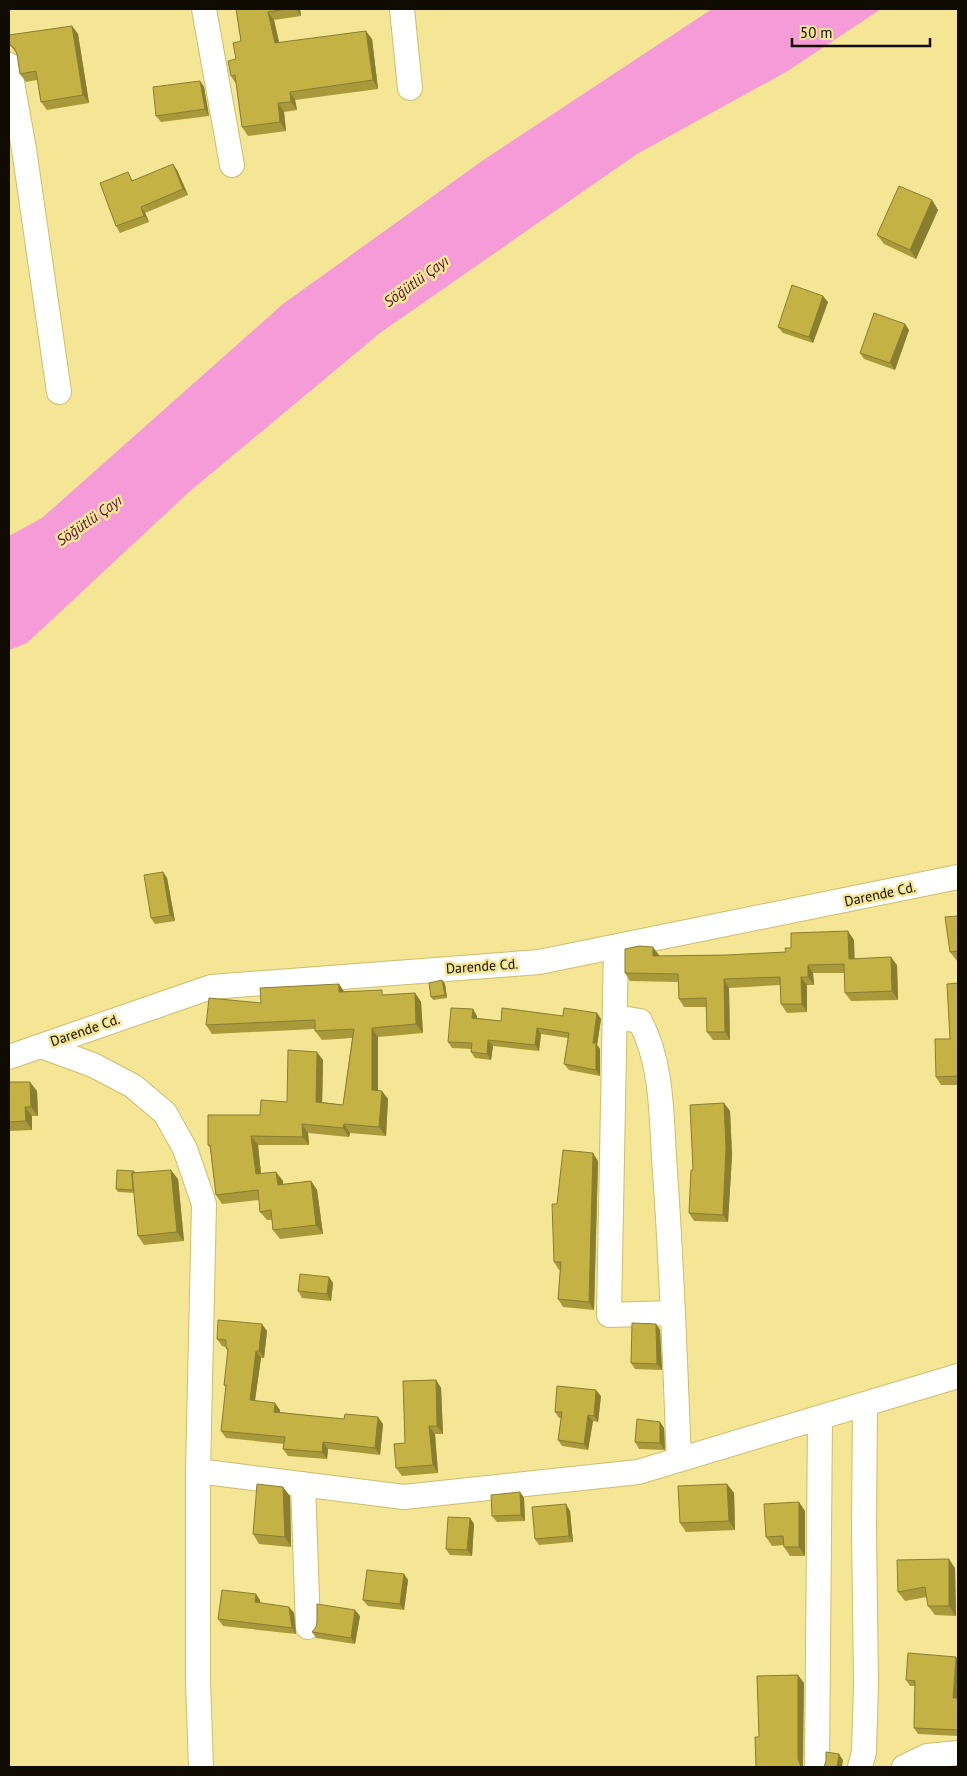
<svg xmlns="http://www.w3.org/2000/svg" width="967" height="1776" font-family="'PT Sans',sans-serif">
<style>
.water{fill:#f49bd8}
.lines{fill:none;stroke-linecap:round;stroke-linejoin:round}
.minor-casing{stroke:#ccbe6e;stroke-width:26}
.minor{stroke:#fff;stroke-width:24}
.wall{fill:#a9993b}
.shaded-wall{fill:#897d30}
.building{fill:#c4b245;stroke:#897d30}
.labels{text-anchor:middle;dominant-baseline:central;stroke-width:5;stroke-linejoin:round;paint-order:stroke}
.street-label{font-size:14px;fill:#100b00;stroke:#f4e695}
.water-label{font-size:15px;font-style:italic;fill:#520e42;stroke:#f4e695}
</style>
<rect width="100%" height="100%" fill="#f4e695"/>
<!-- water -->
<path class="water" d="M712 9H881L786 72 637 154 380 333 189 492 27 643 9 650V536L42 518 283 304 482 161Z"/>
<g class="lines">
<!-- minor casing -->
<g class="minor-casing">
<path id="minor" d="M204 9 232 165
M402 9 410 88
M9 65 24 149 59 392
M616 947 609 1315 672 1313
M615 1017 640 1021C664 1067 661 1121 665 1172 672 1268 675 1364 679 1460
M41 1046 93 1065 133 1086 165 1113 185 1149 204 1204 198 1471V1681L201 1767
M9 1057 211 987 539 962 958 877
M198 1471 404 1497 638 1472 958 1376
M303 1484 308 1627
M817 1767 820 1418
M860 1767 864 1752 866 1684 864 1529 865 1404
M904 1767 927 1756 958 1753"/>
</g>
<!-- minor -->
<use href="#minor" class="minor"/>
</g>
<!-- wall -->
<path class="wall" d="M236 9H300L301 16 274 20 279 42 372 39 378 89 295 100 297 110 284 112 286 131 248 136 242 127 236 84 231 76 241 41Z
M72 26 78 34 89 103 47 110 41 102 37 80 26 82 20 74 17 54 10 45Z
M200 81 204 87 209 116 161 122 156 116Z
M177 170 188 195 145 213 149 222 120 233 116 226 133 179 134 181Z
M932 200 938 210 916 259 884 244 877 235Z
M828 302 813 343 783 333 778 327Z
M905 324 909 330 895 370 864 359 860 353Z
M163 872 167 878 175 921 155 924 151 918Z
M958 916V961H957L950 952Z
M854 940V958L897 965 898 1000 851 1001 845 993 844 973H813L814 985H807V1012L787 1013 781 1004 780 985 729 988 730 1040H713L707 1032 706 1007H684L679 999 678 982 630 981 625 973 659 955V956L727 955 786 952Z
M442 980 445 984 447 998 433 1000 431 997Z
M958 983V1085H941L936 1077 950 1039Z
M339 984 344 992 385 995 415 993 421 1002 423 1033 378 1037V1090L388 1099 386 1136 350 1133 349 1137 308 1133 309 1145H258L261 1174 276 1172 283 1181V1184L311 1181 317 1190 323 1234 280 1239 273 1230 272 1220H267L260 1212 259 1200 222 1204 216 1195 210 1148 208 1145 260 1115 287 1102 323 1060 322 1102 343 1105 352 1038 322 1040 315 1031V1029L212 1034 206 1025 261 1003Z
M597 1013 601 1019 597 1045 600 1049V1076L569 1070 564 1064 568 1038 541 1034 539 1051 493 1046 491 1060 475 1058 471 1052V1049L452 1048 448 1042 477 1016V1018L501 1021Z
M9 1082 37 1091 38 1116H32V1130L9 1131Z
M730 1111 732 1155 728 1222 694 1221 689 1213 693 1170Z
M598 1161 594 1310 563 1307 558 1299 560 1270H559L554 1262 557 1204Z
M134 1171 135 1173 178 1179 184 1241 144 1245 138 1236 134 1193 118 1192 116 1189Z
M333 1283 331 1301 302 1298 298 1291Z
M656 1324 660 1330 662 1370 635 1369 631 1363Z
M267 1331 264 1358H261L255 1400 280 1410 279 1412 383 1424 380 1455 328 1449 327 1459 288 1456 283 1449 284 1444 226 1438 221 1431 226 1388 224 1385 228 1351 226 1348V1347L222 1346 217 1339Z
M436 1380 441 1388 443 1434H435L438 1473 402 1476 396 1468 405 1443Z
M601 1396 598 1422 593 1421 588 1450 562 1446 558 1440 561 1418H559L555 1412Z
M660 1422 664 1428 665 1450 639 1449 635 1442Z
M727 1484 734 1493 735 1530 686 1532 680 1523Z
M520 1492 524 1498 525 1521 497 1522 492 1516Z
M290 1496 291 1547 259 1544 253 1534Z
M570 1511 573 1542 539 1545 535 1539Z
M805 1511V1556H790L784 1547V1545L772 1546 766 1537Z
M470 1518 474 1524 472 1556 450 1555 446 1549Z
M955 1568 956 1616 935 1615 928 1606 927 1597 905 1601 898 1592Z
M404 1574 408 1580 404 1610 368 1606 363 1600Z
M260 1600V1603L289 1607 294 1613 296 1634 223 1626 218 1619Z
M360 1616 355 1644 316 1638 312 1632Z
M908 1653 958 1698V1736L918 1734 914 1728 915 1686H910L906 1680Z"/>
<!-- shaded-wall -->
<path class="shaded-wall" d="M296 9H300L301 16Z
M268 12 274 20 281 51 275 43Z
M72 26 78 34 89 103 83 95Z
M366 31 372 39 378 89 373 80Z
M200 81 204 87 209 116 205 109Z
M290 92 295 100 297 110 291 102Z
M278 103 284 112 286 131 280 122Z
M173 164 177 170 188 195 183 189Z
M932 200 938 210 916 259 910 250Z
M141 207 145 213 149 222 144 216Z
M823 296 828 302 813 343 809 337Z
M905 324 909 330 895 370 890 363Z
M163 872 167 878 175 921 170 915Z
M848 931 854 940 855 967 849 959Z
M653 947 659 955V964L653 956Z
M891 957 897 965 898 1000 892 991Z
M808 965 813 973 814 985 808 977Z
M801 977 807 985V1012L802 1004Z
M724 979 729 988 730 1040 725 1032Z
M442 980 445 984 447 998 445 995Z
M339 984 345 993 339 992Z
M415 993 421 1002 423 1033 416 1024Z
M473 1009 477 1016V1024L472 1018Z
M597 1013 601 1019 597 1045 600 1049V1076L596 1070 593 1043Z
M372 1028 378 1037V1099L372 1090Z
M537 1028 541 1034 539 1051 535 1045Z
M488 1040 493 1046 491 1060 487 1054Z
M317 1052 323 1060 322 1110 316 1102Z
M30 1082 37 1091 38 1116 31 1107Z
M382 1091 388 1099 386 1136 379 1127Z
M724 1103 730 1111 732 1155 728 1222 723 1215Z
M25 1107 32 1116V1130L26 1121Z
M302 1124 308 1133 309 1145 303 1137Z
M344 1124 350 1133 349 1137 343 1128Z
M251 1136 258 1145 262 1183 256 1174Z
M593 1153 598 1161 594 1310 589 1302Z
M171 1170 178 1179 184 1241 177 1232Z
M276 1172 283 1181 284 1194 278 1185Z
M311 1181 317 1190 323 1234 316 1225Z
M329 1277 333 1283 331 1301 327 1294Z
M262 1324 267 1331 264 1358 259 1351Z
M656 1324 660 1330 662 1370 657 1364Z
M256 1351 261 1358 254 1407 250 1400Z
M436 1380 441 1388 443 1434 437 1426Z
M596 1390 601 1396 598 1422 594 1416Z
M275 1403 280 1410 279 1419 274 1412Z
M588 1415 593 1421 588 1450 584 1444Z
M378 1417 383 1424 380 1455 375 1448Z
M660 1422 664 1428 665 1450 660 1443Z
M429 1426 435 1434 438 1473 433 1465Z
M323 1442 328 1449 327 1459 322 1452Z
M727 1484 734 1493 735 1530 729 1521Z
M283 1487 290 1496 291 1547 285 1537Z
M520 1492 524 1498 525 1521 521 1515Z
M799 1502 805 1511V1556L799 1547Z
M566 1504 570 1511 573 1542 569 1536Z
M470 1518 474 1524 472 1556 467 1550Z
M949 1559 955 1568 956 1616 949 1606Z
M404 1574 408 1580 404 1610 400 1604Z
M256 1594 260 1600 259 1608 255 1602Z
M289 1607 294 1613 296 1634 292 1628Z
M355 1610 360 1616 355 1644 351 1638Z
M956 1657 958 1661V1687L957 1704 953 1698Z
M798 1675 804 1683 803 1767H801L798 1759Z
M839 1754 843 1760 842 1767H837Z"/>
<!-- building -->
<path class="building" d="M236 9H286L268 12 275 43 366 31 373 80 290 92 291 102 278 103 280 122 242 127 235 75 231 76 228 61 236 59 233 43 241 41Z
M72 26 83 95 41 102 36 71 20 74 17 54 14 48 10 45 9 35Z
M200 81 205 109 156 116 153 87Z
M173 164 183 189 141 207 144 216 116 226 100 183 128 172 132 181Z
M899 186 932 200 910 250 877 235Z
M792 285 823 296 809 337 778 327Z
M874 313 905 324 890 363 860 353Z
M163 872 170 915 151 918 144 875Z
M958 916V951L950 952 945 917Z
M848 931 849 959 891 957 892 991 845 993 844 964 808 965V977H801L802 1004H781L780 977 724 979 725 1032H707L706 998 679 999 678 974 625 973V949L639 946 653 947V956L727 955 786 952 785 948H791V933Z
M442 980 445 995 431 997 429 983Z
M958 983V1076L936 1077 935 1039H950L947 984Z
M339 984V992L382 990V995L415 993 416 1024 372 1028V1090L382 1091 379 1127 344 1124 343 1128 302 1124 303 1137 251 1136 256 1174 276 1172 278 1185 311 1181 316 1225 273 1230 271 1210 260 1212 258 1190 216 1195 210 1145H208V1115H260L261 1100 287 1102 288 1050 317 1052 316 1102 343 1105 354 1029 315 1031V1020L206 1025 209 998 261 1003 260 988Z
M451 1008 473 1009 472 1018 501 1021 502 1008 563 1016 564 1008 597 1013 593 1043H596V1070L564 1064 569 1033 537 1028 535 1045 488 1040 487 1054 471 1052 472 1043 448 1042Z
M9 1082H30L31 1107H25L26 1121 9 1122Z
M724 1103 726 1147 723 1215 689 1213 691 1170H693L690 1105Z
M563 1150 593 1153 589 1302 558 1299 561 1262H554L552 1204H557Z
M117 1170 134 1171V1173H132L133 1190 116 1189Z
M171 1170 177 1232 138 1236 132 1173Z
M300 1274 329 1277 327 1294 298 1291Z
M218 1320 262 1324 259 1351H256L250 1400 275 1403 274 1412 344 1419 345 1414 378 1417 375 1448 323 1442 322 1452 283 1449 285 1437 221 1431 226 1385H224L228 1349 226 1348V1340L217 1339Z
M632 1323 656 1324 657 1364 631 1363Z
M436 1380 437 1426H429L433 1465 396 1468 394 1444 405 1443 403 1381Z
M557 1386 596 1390 594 1416 588 1415 584 1444 558 1440 562 1412H555Z
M637 1419 660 1422V1443L635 1442Z
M257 1484 283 1487 285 1537 253 1534Z
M727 1484 729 1521 680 1523 678 1486Z
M520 1492 521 1515 492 1516 491 1495Z
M799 1502V1547H784L783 1536 766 1537 764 1504Z
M566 1504 569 1536 535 1539 532 1507Z
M448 1517 470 1518 467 1550 446 1549Z
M949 1559V1606H928L925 1587 898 1592 897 1560Z
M367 1570 404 1574 400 1604 363 1600Z
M222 1590 256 1594 255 1602 289 1607 292 1628 218 1619Z
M317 1604 355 1610 351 1638 312 1632 316 1627 317 1621Z
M908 1653 956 1657 953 1698H958V1730L914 1728 915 1681 906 1680Z
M798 1675V1759L801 1767H756L755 1737H759L757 1676Z
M826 1752 839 1754 837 1767H824L826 1761Z"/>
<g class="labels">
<!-- street labels -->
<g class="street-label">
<text transform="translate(880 894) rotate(-12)">Darende Cd.</text>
<text transform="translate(482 966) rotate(-4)">Darende Cd.</text>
<text transform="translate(85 1030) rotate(-19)">Darende Cd.</text>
</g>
<!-- water labels -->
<g class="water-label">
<text transform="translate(416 281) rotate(-36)">Söğütlü Çayı</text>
<text transform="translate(89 520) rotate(-35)">Söğütlü Çayı</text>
</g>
</g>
<!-- border -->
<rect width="967" height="1776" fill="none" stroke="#100b00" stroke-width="20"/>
<!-- scale -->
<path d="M792 38v8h138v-8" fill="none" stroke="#100b00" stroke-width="2.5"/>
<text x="800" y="38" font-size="15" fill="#100b00" stroke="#f4e695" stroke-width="4" paint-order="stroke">50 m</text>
</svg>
